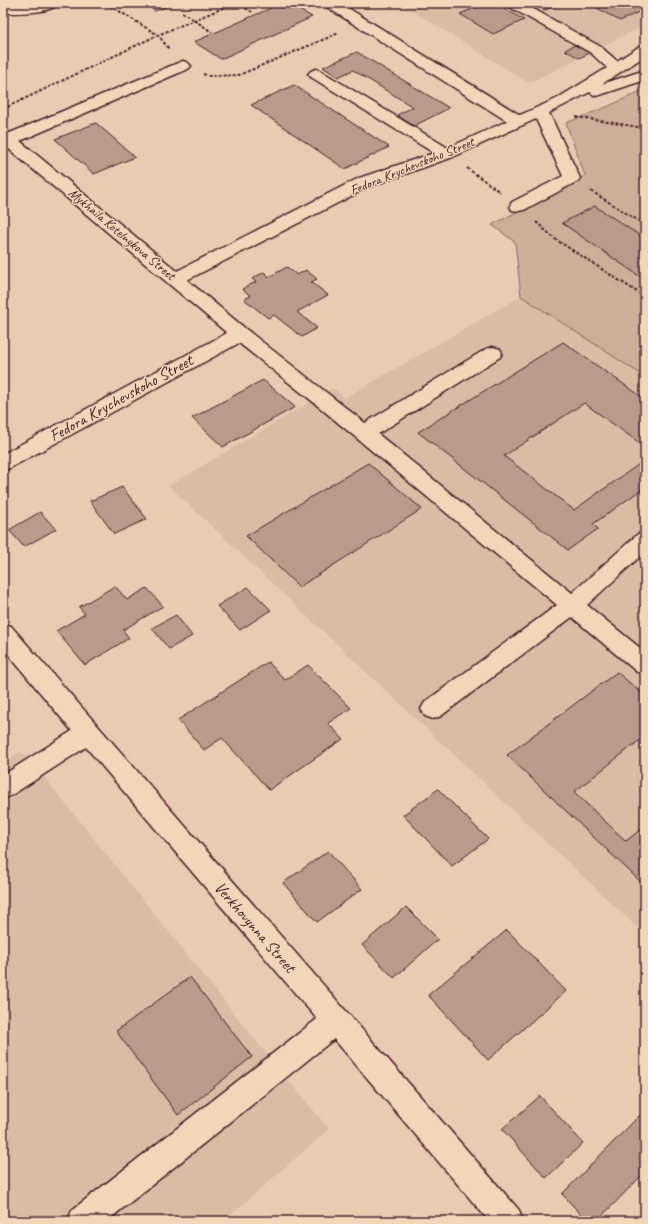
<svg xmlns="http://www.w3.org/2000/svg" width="648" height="1224" font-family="Caveat,sans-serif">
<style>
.built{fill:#dabca5}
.green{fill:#ceae99;stroke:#8c6662}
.building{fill:#bb9a8b;stroke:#4a1f2b}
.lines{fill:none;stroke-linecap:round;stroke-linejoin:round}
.minor-casing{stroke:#4a1f2b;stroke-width:3}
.path{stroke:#4a1f2b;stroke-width:2;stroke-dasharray:3 2;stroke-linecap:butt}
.minor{fill:#f2d6b8;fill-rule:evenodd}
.labels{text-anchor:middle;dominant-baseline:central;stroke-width:3;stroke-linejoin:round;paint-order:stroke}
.far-street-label{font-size:14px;fill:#4a1f2b;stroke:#f2d6b8}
.street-label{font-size:17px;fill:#4a1f2b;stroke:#f2d6b8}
</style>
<rect width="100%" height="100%" fill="#e8cbb0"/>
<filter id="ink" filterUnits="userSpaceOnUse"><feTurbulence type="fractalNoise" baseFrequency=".025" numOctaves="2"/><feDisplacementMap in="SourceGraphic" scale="8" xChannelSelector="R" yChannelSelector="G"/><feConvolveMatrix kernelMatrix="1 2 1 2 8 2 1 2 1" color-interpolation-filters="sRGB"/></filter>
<g filter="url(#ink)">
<!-- built -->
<path class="built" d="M400 3H645V25L529 83Z
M521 296 645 377V935L169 486 333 388 345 398Z
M21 751 36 767 277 1067 329 1129 224 1221H3V762Z"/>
<!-- green -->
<path class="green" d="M645 89V377L521 296 515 242 492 225 585 176 566 123 609 106Z"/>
<!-- building -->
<path class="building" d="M143 3H176L155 11Z
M282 3H287L312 17 221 59 194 42Z
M487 3H495L524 20 493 34 460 14Z
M535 3H561L545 10 533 4Z
M597 3H645V9L620 21 592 5Z
M575 45 590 53 579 58 565 50Z
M357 52 449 108 414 126 397 115 413 107 353 70 338 77 323 67Z
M294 85 389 147 345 169 251 105Z
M96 123 135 157 94 174 55 139Z
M595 206 645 239V280L562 223Z
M287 267 297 275 306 270 317 279 311 282 328 295 297 312 317 328 302 337 274 315 268 318 244 299 251 296 242 289 256 282 252 279 264 272 269 277Z
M563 342 645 399V447L584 403 504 456 574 510 645 460V487L593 524 598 529 568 550 418 432Z
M263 380 295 407 223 447 192 418Z
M368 463 422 509 299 587 246 536Z
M122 487 147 519 114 534 90 501Z
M40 512 56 529 24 547 9 530Z
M115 586 127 600 147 588 163 606 123 630 129 638 85 665 56 631 85 614 79 607Z
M248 587 271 610 240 630 217 606Z
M176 615 192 636 169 649 152 628Z
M268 662 285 680 308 665 351 708 328 723 343 739 269 790 222 738 204 750 178 720Z
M617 672 645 696V736L574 792 626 841 645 826V886L507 755Z
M438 789 488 839 452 866 403 815Z
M328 851 362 889 317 922 283 883Z
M406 907 438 939 394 978 362 945Z
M507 930 566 991 488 1060 428 995Z
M190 977 252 1057 178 1115 116 1031Z
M540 1096 583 1143 546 1178 502 1129Z
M645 1110V1172L597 1221H587L562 1194Z"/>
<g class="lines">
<!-- minor casing -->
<g class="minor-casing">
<path id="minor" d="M36 3H59C51 14 16 13 3 13V5Z
M323 3H340L520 115 556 99 607 68 591 53 508 6 506 3H523L601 47 617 61 640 46 645 45V56L602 84 645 70V80L597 96 592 94 590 92 549 113 580 178 578 181 524 210 518 211 512 210 510 206 512 202 563 176 536 119 453 157 371 186 187 280 247 330 365 423 486 349 493 347 500 349 502 353 500 357 378 434 572 593 638 534 645 532V552L587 605 645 652V674L637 672 572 617 441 716 433 719 425 716 421 709 425 702 557 605 312 401 239 343 10 468 3 470V454L227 333 3 144V130L10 133 178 63 183 61 188 63 191 66 188 69 20 141 177 271 359 178 434 153 311 77 308 74 311 71 316 69 321 71 448 148 507 121 325 6Z
M3 623 11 626 519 1210 523 1221H489L334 1039 107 1221H68L72 1210 317 1019 86 747 12 795 3 799V775L72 731 3 648Z"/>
</g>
<!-- path -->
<path class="path" d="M106 3 158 35 169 49
M237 3 252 12
M182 12 212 32
M203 74 209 76 239 75 339 33
M3 109 158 35 235 3
M576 117 645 128
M467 168 500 192
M591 191 645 225
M536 222 555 239 645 297"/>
<!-- minor -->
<use href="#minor" class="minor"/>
</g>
</g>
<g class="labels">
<!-- far-street labels -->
<g class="far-street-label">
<text transform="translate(412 166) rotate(-22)">Fedora Krychevskoho Street</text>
<text transform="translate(122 234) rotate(40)">Mykhaila Kotelnykova Street</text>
</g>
<!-- street labels -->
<g class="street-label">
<text transform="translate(121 398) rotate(-29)">Fedora Krychevskoho Street</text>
<text transform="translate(255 927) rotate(49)">Verkhovynna Street</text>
</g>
</g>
<!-- margin -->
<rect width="648" height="1224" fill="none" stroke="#f2d6b8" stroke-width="16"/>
<rect x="8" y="8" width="632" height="1208" fill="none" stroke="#4a1f2b" stroke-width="1.5" filter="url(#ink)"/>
</svg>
